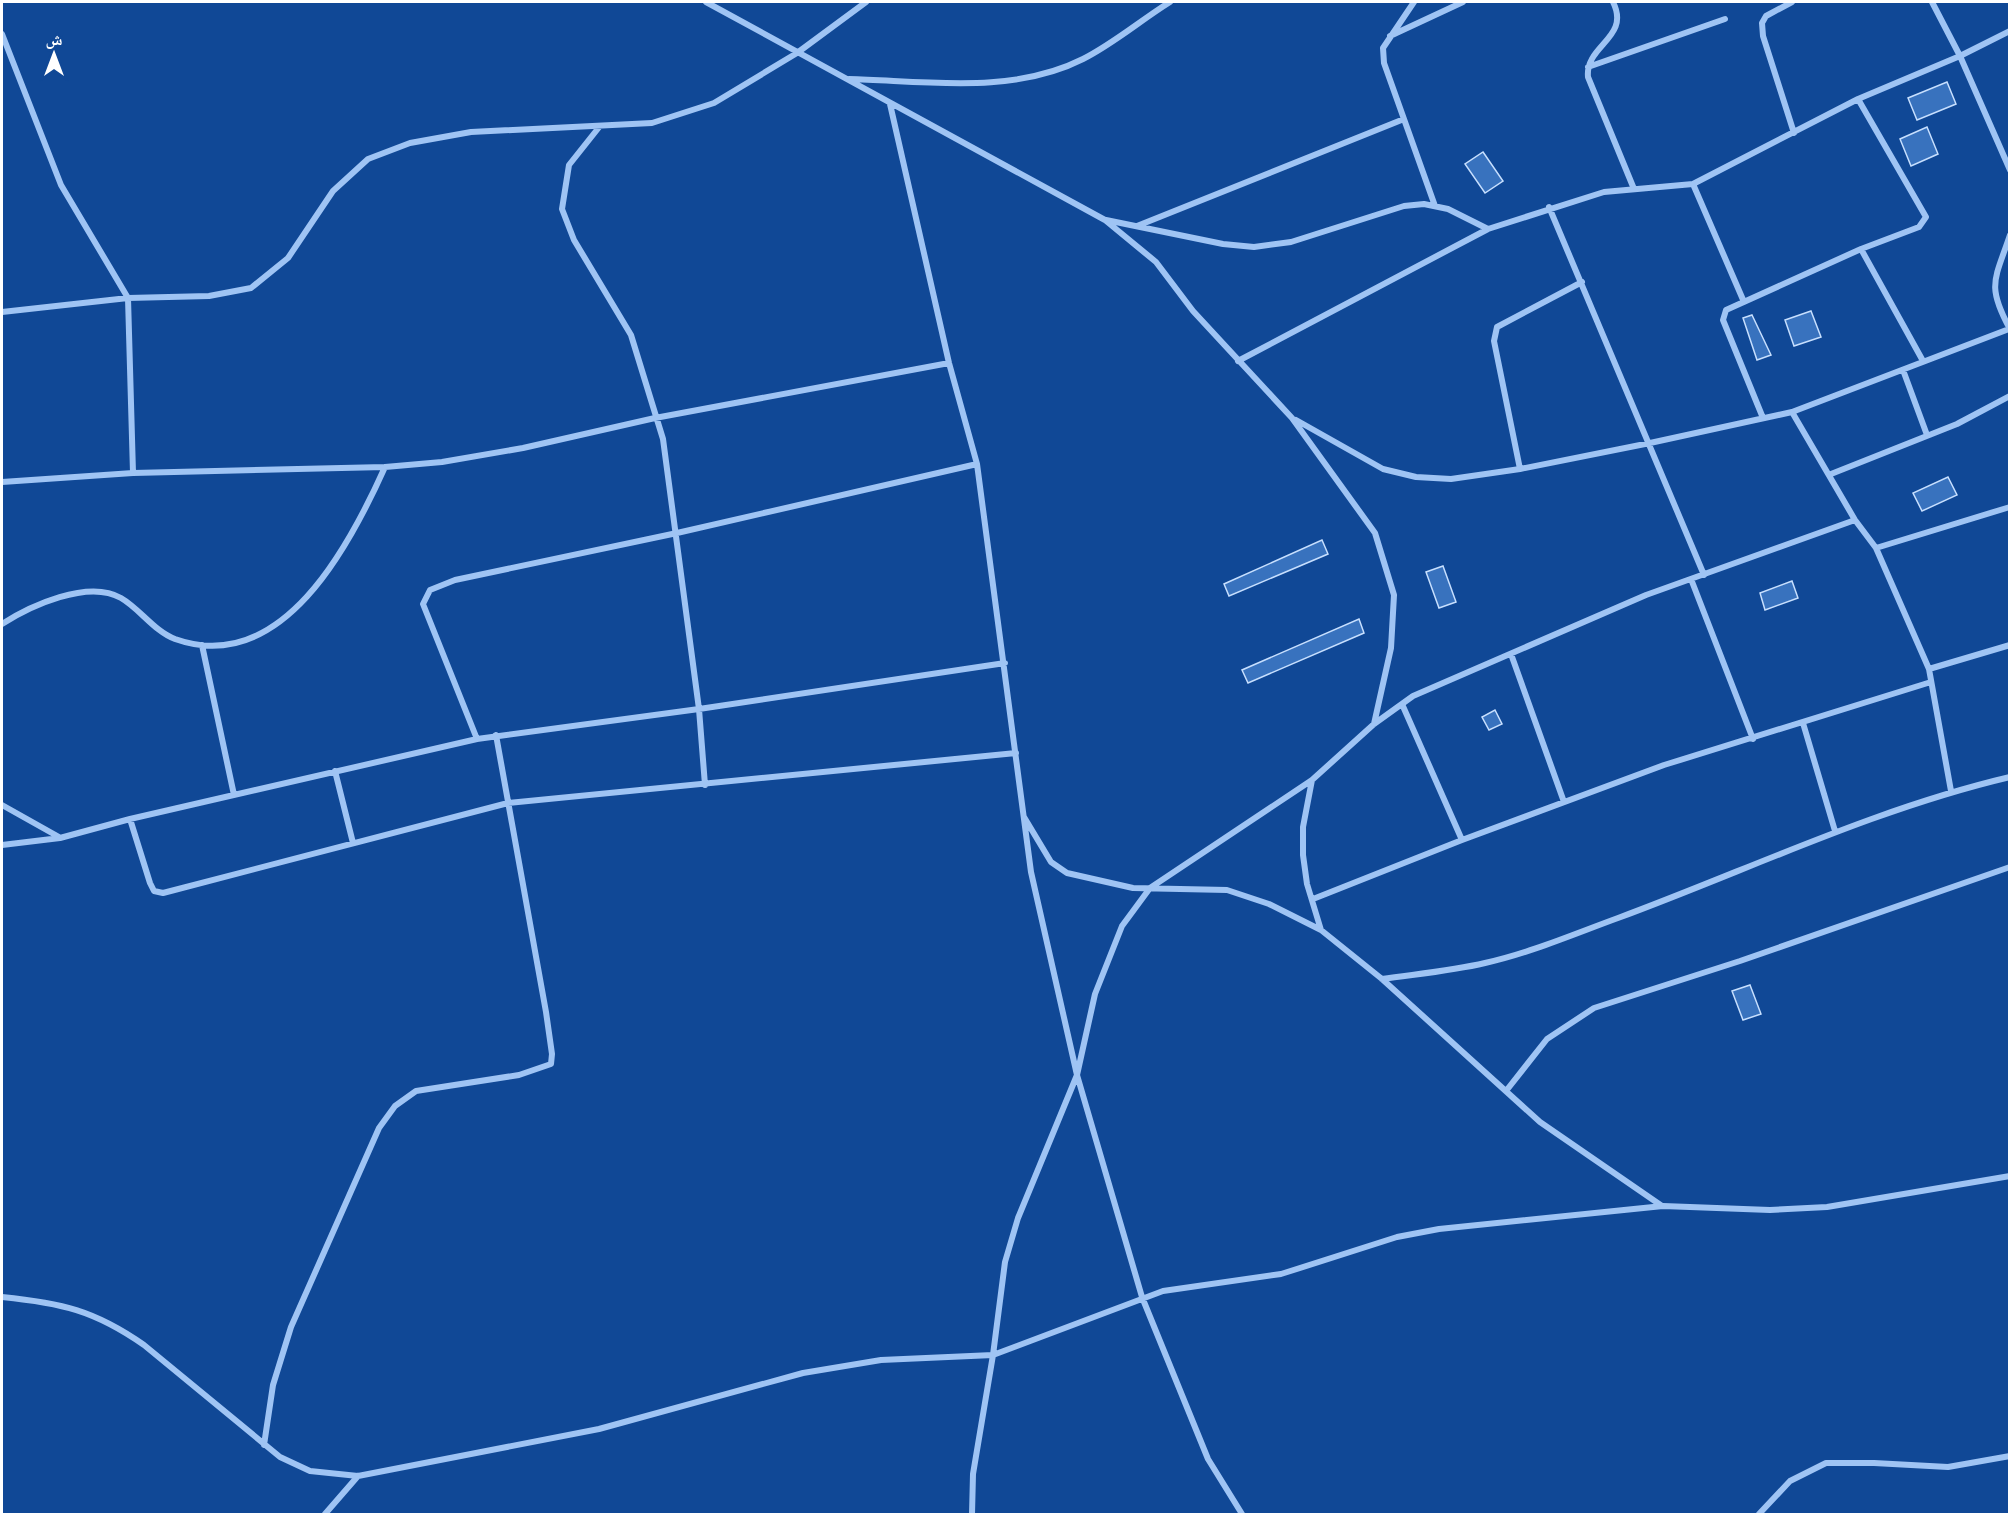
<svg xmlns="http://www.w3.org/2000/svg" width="2011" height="1516" font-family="Arial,'Noto Naskh Arabic',sans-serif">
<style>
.building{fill:#3872be;stroke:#c7dffe;stroke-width:1.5}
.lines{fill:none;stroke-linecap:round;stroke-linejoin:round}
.minor{stroke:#9fc4f4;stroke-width:6}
</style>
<rect width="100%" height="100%" fill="#104896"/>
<!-- building -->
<path class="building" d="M1947 82 1956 104 1917 120 1908 98Z
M1927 127 1938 154 1911 166 1900 139Z
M1483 152 1503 181 1485 193 1465 164Z
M1811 311 1821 337 1794 346 1785 320Z
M1752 315 1771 355 1757 360 1743 318Z
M1948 477 1957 495 1922 511 1913 493Z
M1322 540 1328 554 1229 596 1224 584Z
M1443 566 1456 602 1439 608 1426 572Z
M1792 581 1798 598 1765 610 1760 593Z
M1359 619 1364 633 1248 683 1242 670Z
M1495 710 1502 724 1489 730 1482 717Z
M1750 985 1761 1014 1743 1020 1732 991Z"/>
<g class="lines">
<!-- minor -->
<path class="minor" d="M706 2 1105 220 1156 262 1193 311 1292 418 1375 533 1394 595 1391 648 1374 724
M1414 2 1383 48 1384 63 1435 206
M1613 2C1631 38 1585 45 1588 77L1634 189
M1792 2 1766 16 1762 23 1763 36 1794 133
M1932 2 1960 56 2010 170
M2 34 61 185 128 298 133 473
M1390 36 1463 2
M1588 67 1725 19
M849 79C926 81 1012 95 1083 59 1113 44 1141 20 1170 2
M890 104 949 363 977 464 1031 872 1077 1075 1142 1297 1208 1459 1242 1514
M600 126 569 165 562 209 574 240 631 335 663 439 699 709 705 785
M1693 184 1744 302
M1549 207 1704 575
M1106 220 1223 244 1254 247 1291 242 1404 206 1424 204 1448 209 1488 229
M1137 226 1404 119
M2010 235C1995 280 1986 285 2010 329
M1861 249 1923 361
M2 312 128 298 209 296 251 288 288 258 333 191 368 159 410 143 471 132 652 123 714 103 797 53 866 2
M1238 361 1488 229 1604 192 1693 184 1858 99 1960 56 2010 31
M1903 370 1927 435
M1792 412 1855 520 1876 548 1929 669 1951 791
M1763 418 1723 320 1726 310 1861 249 1919 227 1926 217 1858 99
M1296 420 1383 469 1416 477 1451 479 1520 469 1650 443 1792 412 2009 329
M1520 469 1494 341 1497 327 1582 282
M1831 474 1957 424 2010 396
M2 482 133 473 385 467 442 462 523 448 655 418 949 363
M1876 548 2010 507
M1691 579 1753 739
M2 624C30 606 88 579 121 598 140 609 154 631 175 639 282 677 350 545 385 467
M202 645 234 795
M1511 654 1564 802
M1929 669 2010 645
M1402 704 1462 840
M1803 723 1835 831
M477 739 423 604 430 590 455 580 677 533 977 464
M335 771 353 843
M2 805 59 837
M1024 817 1051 862 1067 873 1133 888 1227 890 1269 904 1321 930 1382 979 1540 1122 1662 1206
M130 819 150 883 154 891 163 893 508 803 1016 753
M2 845 60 838 130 819 477 739 699 709 1005 663
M1313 899 1462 840 1664 765 1931 682
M1321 930 1307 884 1303 855V827L1312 780 1374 724 1413 696 1646 595 1855 520
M1382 979C1416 974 1451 971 1485 963 1530 953 1574 934 1618 918 1748 870 1874 809 2010 777
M1506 1091 1547 1039 1594 1008 1740 961 2010 867
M2 1297C61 1303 94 1310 144 1345L280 1457 310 1471 358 1476 599 1429 803 1373 881 1360 993 1355 1163 1291 1281 1274 1397 1237 1439 1229 1663 1206 1770 1210 1827 1207 2010 1176
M264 1445 273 1385 291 1327 379 1128 395 1106 416 1091 519 1075 551 1064 552 1054 546 1012 496 735
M325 1514 358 1476
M972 1514 973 1474 993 1355 1005 1262 1018 1218 1077 1075 1095 994 1122 926 1150 888 1312 780
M1759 1514 1790 1481 1826 1463H1874L1948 1467 2010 1456"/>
</g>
<!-- border -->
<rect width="2011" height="1516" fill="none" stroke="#ffffff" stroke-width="6"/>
<!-- north arrow -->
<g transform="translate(54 54)" stroke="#104896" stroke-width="4.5" paint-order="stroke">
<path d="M0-4.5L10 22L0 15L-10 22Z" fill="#ffffff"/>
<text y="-9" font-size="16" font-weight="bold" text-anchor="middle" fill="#ffffff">ش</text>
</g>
</svg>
